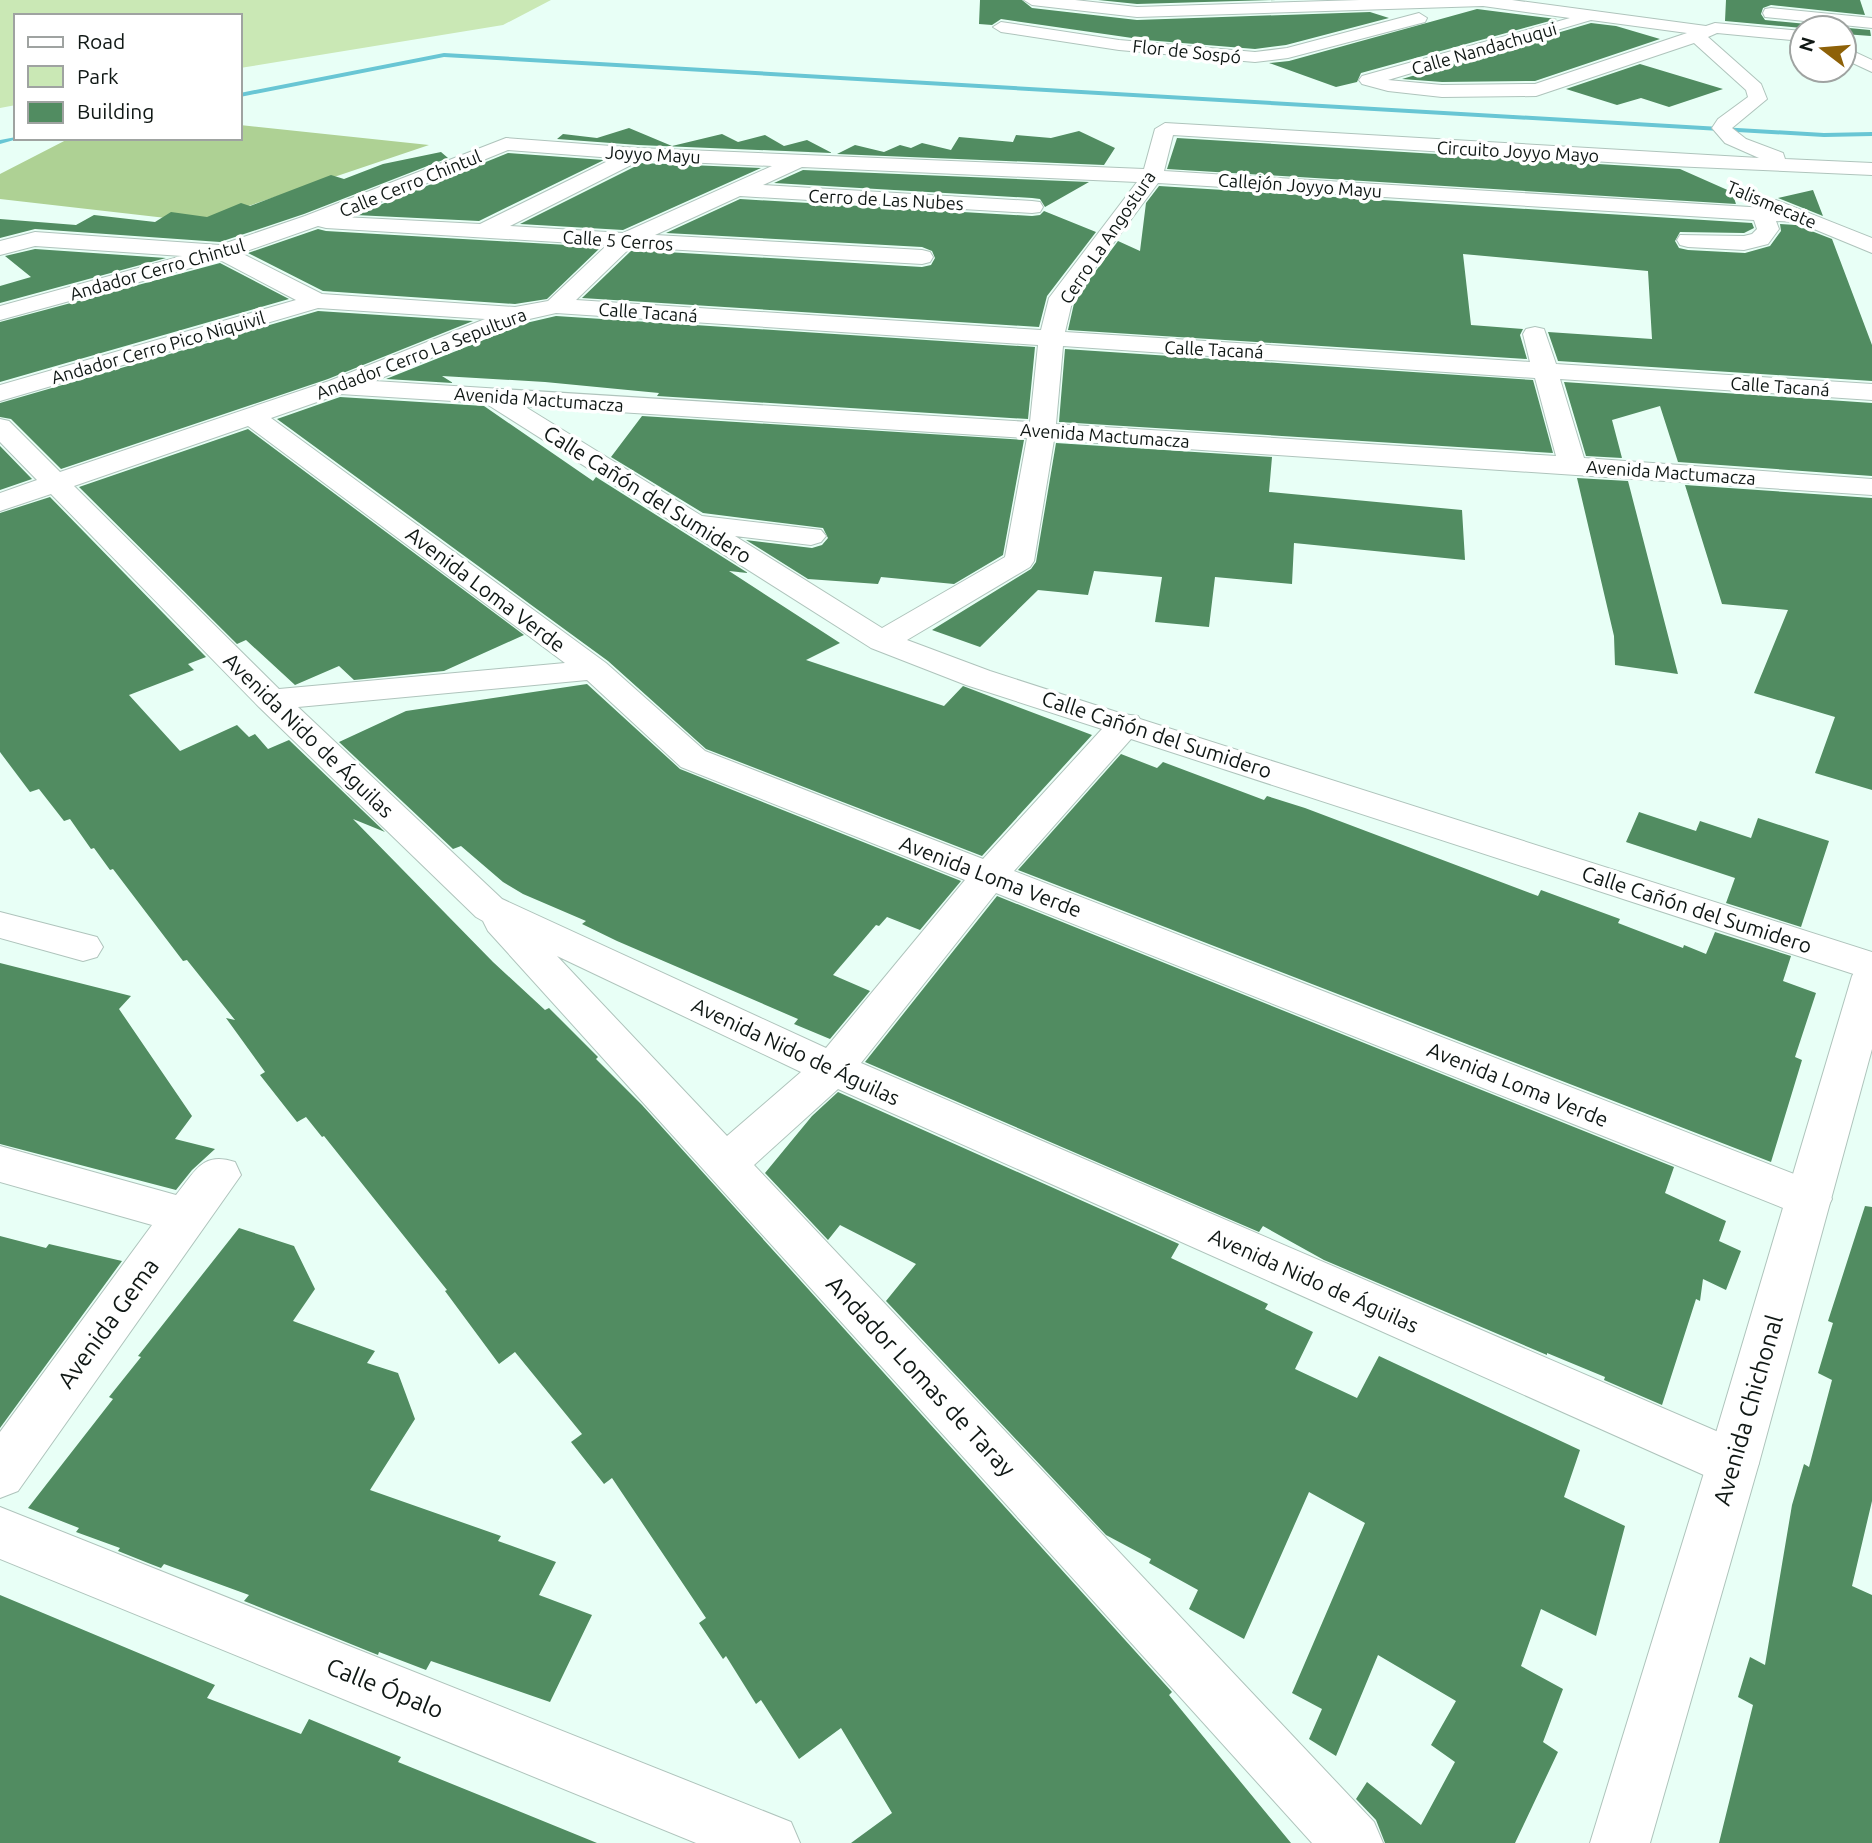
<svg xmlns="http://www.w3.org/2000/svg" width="1872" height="1843" font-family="Ubuntu,sans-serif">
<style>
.green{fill:#cae8b5}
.forest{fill:#aed194}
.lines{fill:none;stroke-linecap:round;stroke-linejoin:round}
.stream{fill:#68c6d4;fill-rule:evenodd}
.building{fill:#518c61}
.minor-casing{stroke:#afc4bc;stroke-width:2}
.tertiary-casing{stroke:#afc4bc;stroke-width:2}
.minor{fill:#fff;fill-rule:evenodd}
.tertiary{fill:#fff;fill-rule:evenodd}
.labels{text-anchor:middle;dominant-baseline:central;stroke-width:7;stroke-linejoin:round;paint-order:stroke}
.far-street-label{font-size:18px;fill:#101815;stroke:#fff}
.street-label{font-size:21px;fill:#101815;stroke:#fff}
.near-street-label{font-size:24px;fill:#101815;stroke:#fff}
</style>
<rect width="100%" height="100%" fill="#e8fff6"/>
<!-- green -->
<path class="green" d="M0 0H551L503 25 240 68V16H16V105L0 108Z"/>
<!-- forest -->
<path class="forest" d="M240 125 429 145 201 222 0 199V174L70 138H240Z"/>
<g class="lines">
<!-- stream -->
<path class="stream" d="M444 53 1824 133 1872 132V136L1824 137 444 57 240 97V93Z
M16 137V138H21L0 144V140Z"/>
</g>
<!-- building -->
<path class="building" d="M980 0H1022L1032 8 1137 20 1370 12 1389 18 1286 45 1255 49 1146 40 1001 19 992 25 979 24Z
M1098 0H1276L1137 4Z
M1726 0H1860L1865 15 1771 5 1763 8 1761 14 1765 20 1870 30 1871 36 1844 34V28H1802L1725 21Z
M1477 9 1557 19 1361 73 1357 82 1336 87 1269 63 1289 61Z
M1591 23 1616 26 1660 39 1535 81 1442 82 1402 79Z
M1640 64 1723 89 1669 107 1641 98 1617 105 1566 89Z
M629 128 672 146 722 134 738 142 765 135 784 146 807 140 832 153 638 145 557 139 563 134 597 138Z
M1079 131 1115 148 1104 165 837 154 855 145 884 152 900 145 911 148 922 143 951 150 959 137 1013 142 1016 135 1051 138Z
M1177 138 1680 169 1732 192 1736 204 1167 169Z
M441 152 448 158 304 214 220 242 35 229 0 238V219L76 225 94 215 155 222 171 212 207 217 241 203 250 206 331 175 344 179 383 164Z
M508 153 604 160 479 221 355 215Z
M642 163 761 168 623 230 520 224Z
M803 170 1089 182 1045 207 1040 199 1032 198 774 183Z
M1159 186 1752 223 1754 228 1744 233 1680 232 1675 241 1679 248 1688 250 1745 253 1770 246 1781 231 1780 224 1796 225 1832 239 1872 345V381L1558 361 1548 332 1652 339 1648 271 1463 254 1471 325 1523 329 1520 335 1527 359 1068 330 1075 299 1118 241 1140 251 1146 203Z
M1813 190 1823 216 1778 198Z
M740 199 1032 216 1040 215 1044 211 1096 232 1047 296 1039 327 582 298 632 250 922 267 931 265 935 258 932 251 922 247 666 233Z
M318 229 326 231 601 247 547 299 515 304 323 291 248 253Z
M35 249 166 258 0 303V286L31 277 5 256Z
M220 263 289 299 0 382V322Z
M318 311 473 321 328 379 61 469 11 419 0 417V403Z
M556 316 1035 347 1028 419 657 396 659 393 545 382 442 376 453 383 386 379 526 323Z
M1065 349 1533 380 1553 453 1059 422Z
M1564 382 1872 403V476L1678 462 1660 406 1612 420 1622 458 1586 456Z
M340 397 484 406 593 481 596 477 748 573 729 571 840 643 806 660 944 706 963 686 1092 735 982 856 706 749 608 661 277 419Z
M642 416 1024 440 1003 555 954 584 881 577 878 584 808 579 746 540 812 548 822 545 828 538 823 528 703 513 611 457Z
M248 429 524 635 444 671 354 680 339 666 295 685 246 640 237 644 79 487Z
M1056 443 1272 457 1269 492 1462 510 1465 560 1294 543 1292 584 1215 577 1209 627 1155 622 1162 577 1094 571 1088 595 1038 590 980 647 932 630 1031 569 1036 562Z
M0 446 32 479 0 490Z
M1577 478 1628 481 1678 674 1615 665 1614 636Z
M1685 485 1872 498V790L1815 773 1835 717 1754 693 1788 610 1722 604Z
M50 497 206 657 188 664 194 670 129 695 180 751 237 725 249 737 255 734 268 749 289 740 385 832 353 819 493 962 545 1010 549 1008 598 1057 596 1059 642 1105 1172 1692 1169 1695 1291 1843H851L892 1813 841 1728 799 1759 761 1700 756 1704 726 1656 723 1659 699 1623 706 1618 612 1478 604 1484 571 1442 582 1434 515 1352 499 1364 445 1291 447 1290 324 1136 322 1137 306 1117 297 1122 260 1075 265 1072 226 1018 235 1020 187 960 183 961 113 869 110 870 94 848 91 849 70 819 64 821 39 789 30 792 0 752V513Z
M587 684 680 769 961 881 920 930 887 917 879 926 876 925 833 975 870 991 830 1039 794 1024 798 1019 617 941 582 924 586 921 523 894 503 882 461 846 453 849 339 742 406 711Z
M1121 754 1157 768 1163 762 1264 800 1267 796 1305 808 1538 896 1541 890 1620 919 1618 923 1683 948 1684 945 1706 954 1715 932 1791 956 1783 981 1816 993 1795 1057 1802 1060 1771 1162 1018 870Z
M1639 812 1696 831 1700 821 1751 838 1758 818 1829 841 1801 927 1726 903 1735 878 1626 842Z
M997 896 1674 1167 1665 1193 1726 1221 1719 1241 1741 1251 1726 1290 1703 1279 1700 1301 1696 1299 1662 1405 1604 1380 1605 1377 1547 1353V1355L1324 1260 1263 1226 1259 1232 865 1062Z
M0 963 131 996 119 1009 192 1116 175 1139 215 1149 192 1170 176 1190 0 1144Z
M838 1092 1179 1244 1171 1258 1268 1304 1265 1309 1313 1332 1295 1369 1357 1398 1379 1356 1580 1450 1564 1497 1625 1526 1596 1636 1541 1609 1521 1666 1563 1689 1543 1742 1558 1752 1515 1843H1385L1376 1820 1356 1799 1367 1782 1421 1825 1455 1762 1431 1745 1456 1701 1378 1655 1336 1756 1309 1739 1322 1709 1292 1693 1365 1523 1309 1492 1244 1639 1189 1609 1198 1590 1149 1563 1151 1559 1106 1535 886 1301 916 1264 840 1225 828 1240 765 1173 812 1116Z
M1865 1206 1872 1207V1501L1852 1586 1872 1595V1843H1719L1753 1705 1738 1697 1750 1657 1765 1665 1792 1505 1804 1464 1809 1467 1832 1380 1818 1373 1833 1323 1828 1321Z
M239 1228 294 1246 315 1289 293 1321 375 1351 367 1363 398 1373 415 1419 370 1490 501 1536 498 1541 556 1562 539 1595 592 1615 550 1702 431 1661 426 1670 379 1652 378 1655 244 1601 249 1595 164 1564 161 1568 148 1563 118 1551 120 1548 76 1532 79 1528 28 1508 113 1399 109 1397 141 1357 138 1356Z
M0 1236 46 1248 49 1244 122 1261 0 1428Z
M0 1595 215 1685 207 1698 301 1734 309 1719 401 1757 398 1762 597 1843H0Z"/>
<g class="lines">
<!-- minor casing -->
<g class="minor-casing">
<path id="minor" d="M1024 0H1075L1137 7 1360 0H1512L1706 26 1715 23 1802 31V41L1717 33 1708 37 1761 84 1767 99 1732 128 1746 139 1783 153 1785 159 1872 163V175L1672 166 1173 135 1164 171 1766 208 1768 201 1776 200 1872 238V253L1797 222 1776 221 1779 229 1768 244 1744 250 1688 247 1680 245 1677 240 1680 235 1744 236 1752 234 1757 229 1754 220 1158 183 1073 298 1065 332 1530 362 1523 334 1526 329 1535 327 1544 329 1556 364 1872 384V400L1560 379 1584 458 1872 479V495L1054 440 1034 561 1030 567 907 640 990 671 1123 714 1138 716 1140 719 1872 952V980L1131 739 1014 871 1825 1186 1832 1199 1825 1212 1809 1217 1793 1212 996 893 861 1063 1751 1446 1759 1463 1751 1480 1733 1487 1715 1480 838 1089 754 1165 1374 1822 1383 1843H1312L488 931 483 921 476 917 259 707 51 494 0 511V493L37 480 0 442V419L9 421 60 472 329 381 485 319 318 308 0 401V385L296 300 220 260 0 320V306L182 256 35 246 0 255V241L35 232 220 245 305 216 506 138 638 148 1144 169 1155 129 1165 123 1759 158 1725 143 1712 128 1718 119 1748 97 1746 90 1694 43 1536 96 1442 97 1388 91 1362 84 1359 80 1362 76 1570 18 1483 6 1137 17 1032 5ZM1591 20 1687 33 1535 84 1442 85 1388 80ZM508 150 614 158 480 224 343 217ZM641 160 772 166 623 233 510 226ZM802 167 1137 182 1049 298 1041 330 576 300 631 247 922 264 930 262 933 257 930 252 922 250 655 235 740 196 1032 213 1040 212 1043 207 1040 202 1032 201 763 185ZM318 226 326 228 607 245 548 301 515 307 322 294 241 253ZM556 313 1038 345 1030 422 374 381 525 320ZM1063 346 1535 378 1556 456 1056 424ZM340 394 485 403 871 648 966 685 1102 729 983 859 705 751 606 663 271 418ZM524 406 1027 438 1005 557 882 628 735 536 811 545 821 542 826 536 821 530 702 516ZM248 426 565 663 279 689 74 486ZM587 680 681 767 965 880 826 1048 502 899 298 707ZM557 956 801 1072 727 1136Z
M1771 8 1872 18V28L1765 17 1763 13 1765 9Z
M1419 13 1427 18 1425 22 1288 58 1255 62 1119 50 1001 32 993 27 1001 22 1119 40 1255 52 1287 48Z
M1844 47 1872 60V72L1844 59Z
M0 912 97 937 103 947 97 957 83 961 0 938Z
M0 1146 176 1195C195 1172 202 1151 235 1162L241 1175 18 1491 0 1498V1432L152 1225 0 1182Z
M0 1507 791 1822 800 1843H696L0 1559Z"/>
</g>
<!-- tertiary casing -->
<g class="tertiary-casing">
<path id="tertiary" d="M1872 962V1049L1759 1463 1650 1843H1590L1707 1463 1852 976 1858 966Z"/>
</g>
<!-- minor -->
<use href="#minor" class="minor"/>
<!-- tertiary -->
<use href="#tertiary" class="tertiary"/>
</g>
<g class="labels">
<!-- far-street labels -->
<g class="far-street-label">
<text transform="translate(1484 48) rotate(-16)">Calle Nandachuqui</text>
<text transform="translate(1187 51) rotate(6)">Flor de Sospó</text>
<text transform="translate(1518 151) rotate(3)">Circuito Joyyo Mayo</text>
<text transform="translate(653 154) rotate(3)">Joyyo Mayu</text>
<text transform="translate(410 183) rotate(-22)">Calle Cerro Chintul</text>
<text transform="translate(1300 185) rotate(4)">Callejón Joyyo Mayu</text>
<text transform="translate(886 199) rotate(3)">Cerro de Las Nubes</text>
<text transform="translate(1772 204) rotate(23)">Talismecate</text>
<text transform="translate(1107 237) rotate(-56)">Cerro La Angostura</text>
<text transform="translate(618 240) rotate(4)">Calle 5 Cerros</text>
<text transform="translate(157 269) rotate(-16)">Andador Cerro Chintul</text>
<text transform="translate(648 312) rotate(4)">Calle Tacaná</text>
<text transform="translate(158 347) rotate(-16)">Andador Cerro Pico Niquivil</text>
<text transform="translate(1214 349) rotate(3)">Calle Tacaná</text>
<text transform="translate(421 353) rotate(-21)">Andador Cerro La Sepultura</text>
<text transform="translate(1780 386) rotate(4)">Calle Tacaná</text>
<text transform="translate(539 399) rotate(4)">Avenida Mactumacza</text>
<text transform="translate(1105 435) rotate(4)">Avenida Mactumacza</text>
<text transform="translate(1671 472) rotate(4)">Avenida Mactumacza</text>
</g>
<!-- street labels -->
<g class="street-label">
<text transform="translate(648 494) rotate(32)">Calle Cañón del Sumidero</text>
<text transform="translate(486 589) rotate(37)">Avenida Loma Verde</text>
<text transform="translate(1157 734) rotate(18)">Calle Cañón del Sumidero</text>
<text transform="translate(309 735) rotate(44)">Avenida Nido de Águilas</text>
<text transform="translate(991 876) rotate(21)">Avenida Loma Verde</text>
<text transform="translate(1697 909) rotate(18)">Calle Cañón del Sumidero</text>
<text transform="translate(796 1051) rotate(25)">Avenida Nido de Águilas</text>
<text transform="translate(1518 1084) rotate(22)">Avenida Loma Verde</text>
<text transform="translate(1314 1280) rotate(24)">Avenida Nido de Águilas</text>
</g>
<!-- near-street labels -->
<g class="near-street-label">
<text transform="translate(108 1323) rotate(-54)">Avenida Gema</text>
<text transform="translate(921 1376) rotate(47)">Andador Lomas de Taray</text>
<text transform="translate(1748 1410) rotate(-74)">Avenida Chichonal</text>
<text transform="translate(385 1688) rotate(22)">Calle Ópalo</text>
</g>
</g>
<!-- legend -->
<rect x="14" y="14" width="228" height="126" fill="#ffffff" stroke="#9fa3a1" stroke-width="2"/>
<rect x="28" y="37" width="35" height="10" fill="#ffffff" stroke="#9fa3a1" stroke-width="2"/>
<text x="77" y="49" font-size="21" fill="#101815">Road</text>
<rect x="28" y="66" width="35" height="21" fill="#cae8b5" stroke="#9fa3a1" stroke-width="2"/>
<text x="77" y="84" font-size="21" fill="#101815">Park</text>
<rect x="28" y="102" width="35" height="21" fill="#518c61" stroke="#9fa3a1" stroke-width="2"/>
<text x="77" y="119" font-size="21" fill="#101815">Building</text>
<!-- north arrow -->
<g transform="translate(1823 49) rotate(286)"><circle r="33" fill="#ffffff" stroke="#9fa3a1" stroke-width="2"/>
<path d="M0-5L12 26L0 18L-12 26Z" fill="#8e6108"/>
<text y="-10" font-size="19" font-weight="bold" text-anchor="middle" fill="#101815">N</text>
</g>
</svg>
